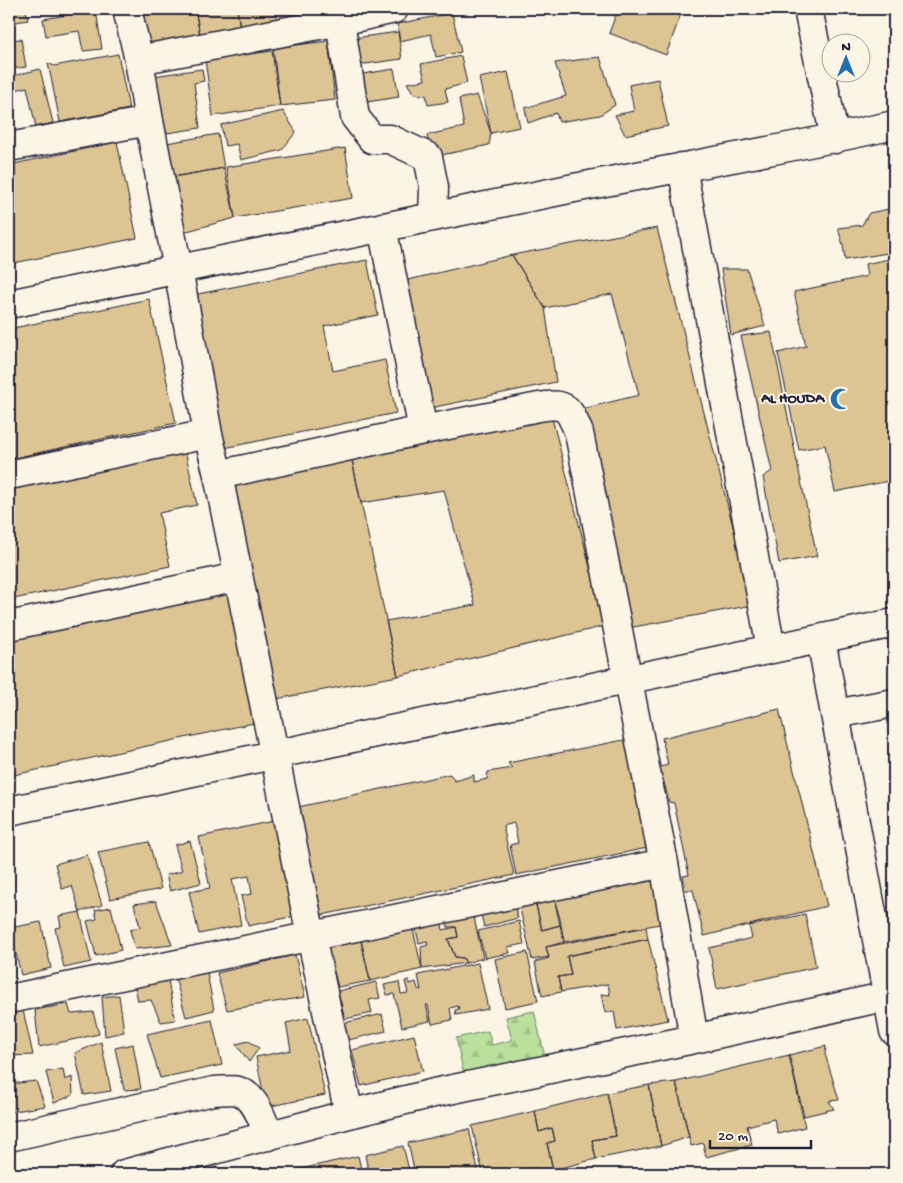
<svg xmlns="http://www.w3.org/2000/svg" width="903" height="1183" font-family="'Gochi Hand',sans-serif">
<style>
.forest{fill:url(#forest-firs);stroke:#6e816b}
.building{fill:#dcc493;stroke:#22223b}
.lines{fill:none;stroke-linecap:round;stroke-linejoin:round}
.minor-casing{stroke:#22223b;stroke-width:31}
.minor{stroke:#fcf5e5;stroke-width:28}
.labels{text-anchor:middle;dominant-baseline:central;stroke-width:4;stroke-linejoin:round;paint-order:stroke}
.poi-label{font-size:15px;font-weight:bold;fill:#22223b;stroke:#fcf5e5;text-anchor:end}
</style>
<defs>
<pattern id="forest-firs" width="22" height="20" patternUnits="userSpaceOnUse" patternTransform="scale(1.25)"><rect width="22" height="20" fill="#bae09b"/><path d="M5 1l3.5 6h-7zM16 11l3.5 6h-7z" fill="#a0c086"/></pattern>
</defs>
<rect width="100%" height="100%" fill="#fcf5e5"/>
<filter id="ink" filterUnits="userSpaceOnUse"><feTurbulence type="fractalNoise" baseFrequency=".02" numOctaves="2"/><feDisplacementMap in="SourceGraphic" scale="10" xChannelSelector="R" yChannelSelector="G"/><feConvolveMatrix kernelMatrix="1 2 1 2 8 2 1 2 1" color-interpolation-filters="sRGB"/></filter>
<g filter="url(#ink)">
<!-- forest -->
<path class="forest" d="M534 1011 546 1061 465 1080 456 1038 488 1031 492 1045 512 1040 506 1017Z"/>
<!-- building -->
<path class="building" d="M9 9H26L28 20 9 23Z
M137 9H195L200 35 143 44Z
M195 9H237L240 28 200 35Z
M237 9H322L323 14 240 28Z
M618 9H676L682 11 666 55 609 33Z
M96 10 102 49 83 51 79 31 46 36 43 19Z
M452 13 461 52 436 57 431 34 400 41 397 24Z
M398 32 402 59 358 65 354 38Z
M21 39 26 67 9 69V40Z
M328 41 335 100 280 106 273 48Z
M272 51 280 106 213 116 205 60Z
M118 54 129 109 60 122 48 63 54 66Z
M461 56 467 83 445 89 448 102 428 105 426 95 414 94 407 83 425 80 421 64Z
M600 57 615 105 600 115 559 122 556 113 528 123 525 108 566 96 555 63Z
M40 69 53 123 36 127 27 87 9 92V77Z
M202 69 204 81 194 83 200 128 154 135 146 77Z
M394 69 399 97 367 102 363 74Z
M508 72 520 127 491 133 479 78Z
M658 79 668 126 625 135 615 115 634 111 629 85Z
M477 95 491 133 489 145 432 157 427 135 464 127 459 99Z
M283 111 296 132 282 150 241 160 237 144 225 146 221 125Z
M218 134 224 168 167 178 161 144Z
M117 142 137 238 9 264V165Z
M345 148 353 198 235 218 226 167Z
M224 168 235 218 180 233 167 178Z
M894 208V252L845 260 843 245 838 228 862 225 869 213Z
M657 228 753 605 628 628 582 409 639 395 612 294 545 308 512 255Z
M512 255 545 308 556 382 430 408 404 281Z
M894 258V480L835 492 825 445 799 450 778 353 806 346 794 292 867 276 865 264Z
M367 260 378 315 324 326 333 371 385 360 396 413 224 448 193 295Z
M721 269H747L765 326 731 335Z
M149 299 176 423 9 459V329Z
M771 332 798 467 817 556 779 563 763 477 772 471 741 336Z
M552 418 605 626 398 676 386 621 475 605 444 490 361 503 352 460Z
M185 450 197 505 159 513 170 566 9 600V488Z
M352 460 398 676 276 699 232 481Z
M228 583 258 722 9 776V630Z
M779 709 827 906 704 936 693 890H686L683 876 689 875 674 803 669 802 660 767 668 765 662 738Z
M629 739 652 847 516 875 510 845 518 843 514 823 503 826 514 875 322 915 311 866 302 867 289 809 450 774 455 781 474 775V782L487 779 488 772 512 768 508 763Z
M274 821 295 916 248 926 241 896 252 894 249 876 232 879 241 925 199 934 189 892 210 888 199 837Z
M190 841 201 883 170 891 166 875 182 871 175 845Z
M149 842 161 889 110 899 98 852Z
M87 855 102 905 80 912 72 886 62 889 55 864Z
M655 877 665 923 564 942 560 919 554 898Z
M554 898 560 925 542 930 535 901Z
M156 901 172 945 135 949 130 930 140 927 134 904Z
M535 901 542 930 560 925 564 942 546 947 549 957 532 960 519 905Z
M514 905 518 918 484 927 481 914Z
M111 907 121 950 96 956 87 921 97 919 95 910Z
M80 912 91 962 64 968 55 928 61 927 59 916Z
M473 913 483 958 466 963 463 958 455 957 448 939 458 937 456 927H448L446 919Z
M805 914 816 967 717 989 709 948 752 938 749 926Z
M441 919 443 930 456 927 458 937 448 939 455 957 463 958 466 963 422 969 421 947 428 945 427 941 419 943 415 925Z
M519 921 524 944 508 947 510 953 485 958 478 931Z
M41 922 51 968 21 975 10 928Z
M412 925 422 969 370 981 360 936Z
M646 927 648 939 567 956 571 975 558 977 561 992 542 996 535 962 549 958 546 947Z
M360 936 370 981 338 987 327 945Z
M648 939 668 1020 617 1030 614 1011 605 1013 601 994 610 995 608 984 561 992 558 977 571 975 567 956Z
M527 952 538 1001 505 1008 495 959Z
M295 955 305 997 227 1010 217 973Z
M478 963 488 1009 456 1015 455 1010 459 1009 458 1006 450 1008 452 1020 432 1024 428 1005H426L430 1021 402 1027 394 994 387 995 384 985 399 982 401 994 408 993 405 981 409 980 410 984 416 982 418 989 421 990 418 975Z
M207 973 214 1010 186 1017 175 977Z
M168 980 175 1020 161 1022 151 1000 138 1001 135 986Z
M376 982 380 998 369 1000 372 1013 345 1019 338 991Z
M119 995 124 1032 105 1036 102 997Z
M68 1004 71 1014 93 1012 99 1034 39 1047 35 1010Z
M23 1010 33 1055 10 1056 9 1013Z
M382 1014 386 1031 344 1041 340 1024Z
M308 1018 325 1095 266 1107 256 1057 291 1050 286 1023Z
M212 1020 222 1065 160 1078 147 1034Z
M414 1035 423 1071 361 1086 352 1050Z
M249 1041 259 1048 249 1062 236 1044Z
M101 1042 111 1091 84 1095 75 1053Z
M133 1044 141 1089 124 1090 115 1048Z
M826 1046 825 1054 839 1100 829 1101 834 1109 804 1116 789 1055Z
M789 1055 805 1127 778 1134 774 1119 747 1126 752 1145 706 1157 703 1143 691 1146 676 1082Z
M63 1069 65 1080 72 1077 73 1095 54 1103 46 1072Z
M36 1081 45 1106 9 1112V1084Z
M676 1082 689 1137 661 1146 649 1085Z
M649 1085 661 1146 596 1159 592 1140 616 1136 607 1093Z
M607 1093 616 1136 592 1140 596 1159 553 1170 547 1143 555 1141 552 1128 539 1132 535 1111Z
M535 1111 539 1132 552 1128 555 1141 547 1143 553 1170 538 1173 536 1168 508 1174H483L472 1126Z
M469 1129 479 1174H415L408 1143Z
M403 1146 410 1174H369L365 1155Z
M358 1156 362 1174H297L296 1170Z
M216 1164 219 1174H197L196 1168Z"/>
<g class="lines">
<!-- minor casing -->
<g class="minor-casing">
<path id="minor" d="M127 9 139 60 149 121 178 269 208 434 218 475 311 936 349 1114
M808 9 835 139
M340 21 355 117 372 139H390L428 157 434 187 433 216
M139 60 340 21 394 9
M9 147 149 121
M682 167 771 649
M382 227 423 430
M9 304C197 265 385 226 574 188 680 167 788 149 894 125
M9 475 208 434
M218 475 423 430 539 407C567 402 569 409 579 433L664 863 694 1039
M9 626 238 577
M821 639 894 1031
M835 714 894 703
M9 811 894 623
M9 999 664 863
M9 1137 214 1091C222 1091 231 1089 238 1091 256 1096 263 1122 269 1136
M124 1174 349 1114 434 1093 694 1039 888 996"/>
</g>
<!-- minor -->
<use href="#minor" class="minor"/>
</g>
</g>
<!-- icons -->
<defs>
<g id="mosque-bare" transform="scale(1.725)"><path d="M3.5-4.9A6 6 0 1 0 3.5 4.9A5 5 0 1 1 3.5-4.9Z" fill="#1f6fb2" stroke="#fcf5e5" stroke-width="2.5" paint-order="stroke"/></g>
</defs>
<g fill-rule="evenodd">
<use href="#mosque-bare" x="841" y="399"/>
</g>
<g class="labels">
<!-- poi labels -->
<g class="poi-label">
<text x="824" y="399">AL HOUDA</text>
</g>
</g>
<!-- margin -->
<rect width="903" height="1183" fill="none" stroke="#fcf5e5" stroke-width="30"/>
<rect x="15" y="15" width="873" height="1153" fill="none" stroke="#22223b" stroke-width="2" filter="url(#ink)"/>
<!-- north arrow -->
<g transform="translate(846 58)"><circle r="24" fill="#fcf5e5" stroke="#a5a1a1"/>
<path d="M0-4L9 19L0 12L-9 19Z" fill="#1f6fb2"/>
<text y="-8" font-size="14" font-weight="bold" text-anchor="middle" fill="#22223b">N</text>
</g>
<!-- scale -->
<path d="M710 1140v8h101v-8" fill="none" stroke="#22223b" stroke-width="2.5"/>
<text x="718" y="1140" font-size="15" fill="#22223b" stroke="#fcf5e5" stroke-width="4" paint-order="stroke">20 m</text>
</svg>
